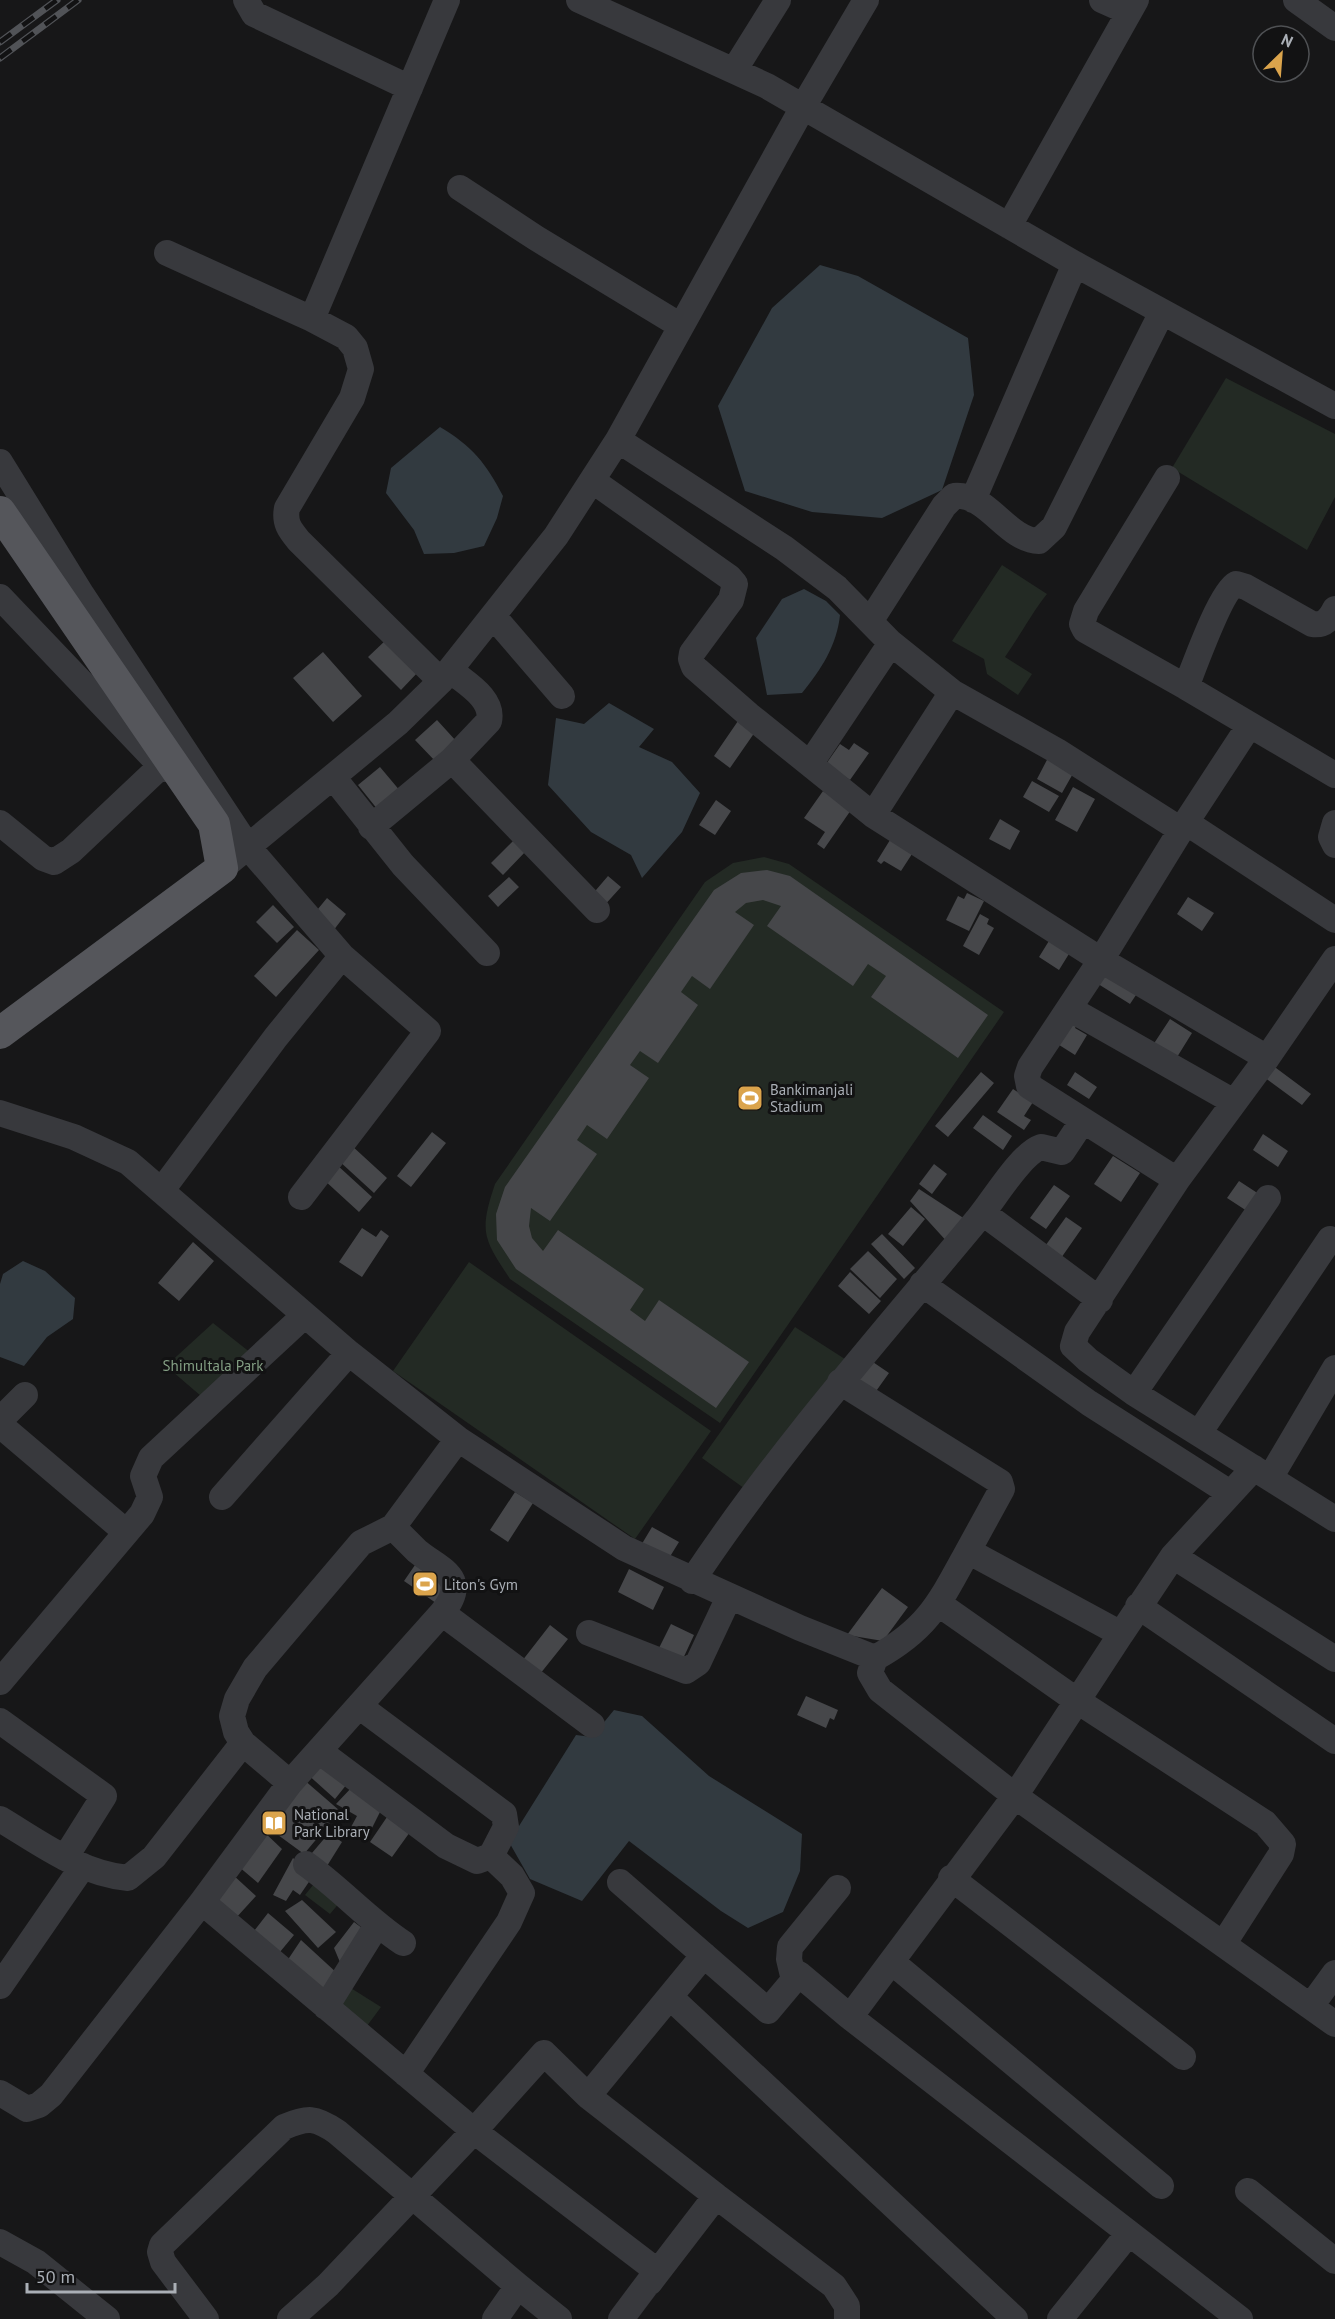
<svg xmlns="http://www.w3.org/2000/svg" width="1335" height="2319" font-family="'PT Sans',sans-serif">
<style>
.green{fill:#232a24}
.water{fill:#323a40}
.building{fill:#46474a}
.lines{fill:none;stroke-linecap:round;stroke-linejoin:round}
.minor{stroke:#38393d;stroke-width:26}
.major{stroke:#55565b;stroke-width:32}
.rail-casing{stroke:#515357;stroke-width:7}
.rail{stroke:#121213;stroke-width:4.5;stroke-dasharray:14;stroke-linecap:butt}
.labels{text-anchor:middle;dominant-baseline:central;stroke-width:6;stroke-linejoin:round;paint-order:stroke}
.poi-label{font-size:15px;fill:#aaafb6;stroke:#121213;text-anchor:start}
.park-label{font-size:15px;fill:#849f84;stroke:#121213}
</style>
<rect width="100%" height="100%" fill="#171718"/>
<!-- green -->
<path class="green" d="M1226 378 1335 434V497L1307 550 1172 468Z
M1002 565 1047 594C1031 614 1020 636 1005 657L1032 674 1018 695 987 674 984 659 952 641Z
M764 857 789 864 1004 1012 720 1423 510 1279C483 1238 479 1232 495 1184L705 882 733 863Z
M469 1262 711 1431 635 1539 393 1371Z
M213 1323 261 1361 215 1408 166 1366Z
M795 1327 848 1361 748 1491 702 1458Z
M322 1874 346 1895 330 1914 305 1895Z
M346 1985 381 2007 364 2030 334 2006Z"/>
<!-- water -->
<path class="water" d="M820 265 858 276 968 338 974 395 942 490 882 518 812 512 745 491 718 406 772 308Z
M440 427C472 446 486 463 503 496L497 518 484 546 454 553 424 554 414 530 386 493 391 468Z
M804 589 826 601 840 615C837 645 821 670 802 693L767 695 756 638 782 599Z
M609 703 654 729 639 747 672 762 700 793 682 832 642 878 631 855 591 832 548 785 556 718 584 724Z
M23 1261 45 1271 75 1298 73 1319 47 1337 24 1366 0 1357V1284L3 1274Z
M614 1710 642 1716 709 1776 802 1834 800 1871 783 1912 748 1928 721 1911 629 1841 582 1901 530 1879 509 1842 576 1735 592 1737Z"/>
<!-- building -->
<path class="building" d="M387 639 419 671 401 690 368 657Z
M323 652 362 696 333 722 293 678Z
M437 720 457 742 436 762 415 740Z
M738 721 755 732 730 768 714 756Z
M854 743 869 753 850 780 826 764 840 744 849 750Z
M1049 756 1075 770 1062 793 1037 779Z
M380 767 401 792 378 810 358 785Z
M1032 781 1059 796 1049 812 1023 797Z
M1073 787 1095 799 1077 832 1055 820Z
M823 791 851 810 824 849 817 844 825 832 804 818Z
M716 800 731 811 715 835 699 825Z
M1000 819 1020 831 1010 850 989 839Z
M515 839 527 850 503 875 491 863Z
M890 840 912 854 901 871 884 861 881 864 877 861Z
M767 870 790 876 988 1015 958 1058 871 997 886 976 868 964 853 986 767 926 781 906 763 900 746 903 735 912 754 925 710 989 692 976 681 992 698 1005 658 1063 640 1051 630 1065 649 1078 607 1139 587 1125 577 1140 597 1154 550 1221 531 1208 529 1226 532 1238 543 1251 558 1230 644 1289 630 1310 645 1321 659 1300 749 1362 716 1408 516 1269 497 1240 496 1214 505 1187 714 890 741 873Z
M608 876 621 887 602 908 590 897Z
M509 877 519 887 498 907 488 896Z
M967 893 984 901 969 931 946 920 958 896 964 899Z
M1188 897 1214 913 1202 931 1177 914Z
M327 898 346 914 333 931 313 915Z
M273 905 294 927 277 943 256 922Z
M980 914 989 919 987 924 994 928 979 955 963 946Z
M297 930 319 950 276 997 254 976Z
M1052 936 1072 949 1059 970 1039 957Z
M1103 970 1138 992 1130 1004 1095 982Z
M1071 1019 1078 1023 1075 1028 1087 1035 1075 1055 1056 1043Z
M1170 1019 1192 1033 1174 1062 1151 1048Z
M1272 1065 1311 1094 1302 1105 1264 1077Z
M981 1072 994 1083 948 1137 935 1126Z
M1075 1072 1097 1087 1089 1099 1067 1085Z
M1013 1089 1033 1102 1024 1116 1031 1120 1024 1130 997 1112Z
M983 1115 1012 1136 1003 1150 973 1128Z
M432 1132 446 1143 411 1187 397 1176Z
M1263 1134 1288 1151 1278 1167 1253 1150Z
M351 1145 387 1178 374 1193 338 1160Z
M1113 1156 1140 1173 1121 1202 1094 1184Z
M336 1164 372 1197 359 1212 323 1179Z
M934 1164 947 1174 932 1194 919 1184Z
M1239 1181 1262 1196 1250 1213 1227 1198Z
M1054 1185 1070 1196 1046 1229 1030 1218Z
M919 1189 968 1221 950 1245 910 1201Z
M911 1207 925 1219 903 1246 888 1234Z
M1066 1217 1082 1228 1059 1261 1043 1249Z
M362 1228 376 1237 381 1230 389 1236 362 1277 339 1262Z
M882 1234 915 1268 904 1279 871 1244Z
M193 1242 214 1261 179 1301 158 1283Z
M868 1251 897 1279 880 1298 850 1269Z
M850 1272 881 1301 869 1314 838 1286Z
M867 1358 889 1373 874 1394 853 1379Z
M515 1492 533 1503 508 1542 490 1530Z
M652 1527 679 1542 666 1563 640 1547Z
M415 1565 447 1588 436 1603 404 1581Z
M629 1569 664 1587 653 1610 618 1592Z
M882 1588 908 1607 883 1641 847 1635Z
M671 1624 694 1635 681 1663 657 1652Z
M550 1625 568 1639 540 1674 522 1661Z
M806 1696 838 1710 834 1720 830 1718 826 1728 797 1715Z
M320 1755 351 1779 335 1799 305 1772Z
M303 1779 340 1811 304 1854 263 1824Z
M353 1786 382 1808 368 1836 351 1827 357 1816 336 1804Z
M387 1817 410 1832 392 1857 370 1842Z
M263 1831 282 1849 258 1883 238 1866Z
M329 1833 342 1842 322 1874 306 1860Z
M293 1858 313 1876 300 1895 293 1890 286 1901 273 1895Z
M232 1874 256 1896 235 1919 213 1901Z
M302 1900 336 1932 318 1948 285 1911Z
M268 1913 294 1935 275 1958 251 1935Z
M354 1922 366 1931 342 1967 334 1948Z
M301 1940 338 1974 320 1994 285 1964Z"/>
<g class="lines">
<!-- minor -->
<path class="minor" d="M246 0 254 14 410 88
M579 0 767 86 1075 264 1335 406
M1102 0 1129 12
M1296 0 1335 28
M735 69 778 0
M460 188 536 238 681 326
M1009 226 1136 0
M167 253 312 319
M0 462 82 595 248 847 342 956 428 1031 301 1197
M1167 478 1086 611 1082 624 1085 630 1186 687C1194 667 1221 591 1236 584L1246 587 1312 624C1324 626 1330 619 1335 609
M593 481 729 577 735 584 731 600 692 653 691 659 694 667 749 715 873 815 1101 960 1181 830 1057 751 952 692 891 643 837 588 784 548 618 440
M973 500 1075 264
M0 597 164 769
M494 617 562 696
M871 620 944 506 954 496C988 493 1006 540 1039 541L1054 527 1162 312
M441 681 299 541C290 530 284 523 287 508L352 398 361 369 355 348 346 337 312 319 447 0
M1186 687 1335 775
M452 760 597 910
M810 764 891 643
M333 777 403 865 487 953
M873 815 952 692
M0 823 43 858 54 862 71 851 161 766
M1187 823 1335 920
M1335 823 1331 837 1335 845
M371 827 452 760 489 721C494 698 465 683 450 670
M1181 830 1249 726
M222 868 398 723 441 681 556 536 618 440 803 107 866 0
M1335 959 1267 1058 1177 1180 1077 1332 1073 1346 1088 1360 1134 1393 1335 1519
M1070 1009 1234 1102
M0 1113 74 1137 128 1162 349 1353 458 1439 624 1548 800 1628 875 1658C928 1629 940 1602 968 1551L1121 1634 1173 1556 1254 1468
M1177 1180 1029 1086 1027 1076 1030 1067 1101 960 1267 1058
M162 1190 276 1037 342 956
M983 1213 1100 1300
M922 1284 1089 1403 1230 1493
M840 1382 1000 1482 1002 1489 968 1551
M1134 1393 1268 1198
M0 1420 25 1395
M0 1425 126 1532
M1199 1433 1330 1239
M1270 1478 1335 1368
M222 1497 349 1353
M393 1527C401 1535 409 1543 417 1551 440 1570 471 1577 442 1613L592 1725
M1173 1556 1335 1659
M692 1581C777 1453 878 1339 976 1221 992 1203 1020 1154 1041 1147L1062 1152 1082 1122
M939 1604 1076 1700 1265 1823 1283 1844 1281 1854 1224 1943
M1138 1606 1335 1741
M589 1633 686 1671 698 1663 729 1597
M875 1658 870 1673 880 1690 1015 1796 1335 2024
M0 1682 142 1514 150 1497 143 1476 151 1458 305 1315
M359 1706 504 1814 506 1827 491 1856 512 1876 522 1893 509 1922 406 2074
M0 1721 104 1796 65 1858
M243 1743 236 1732 232 1716 237 1699 255 1668 361 1543 393 1527 458 1439
M319 1751 446 1846 477 1861 491 1856
M0 1819C40 1843 81 1874 128 1878L154 1857 243 1743 290 1783
M306 1864C340 1888 368 1920 403 1943
M951 1878 1183 2057
M620 1882 768 2011 799 1974 850 2017 1015 1796 1121 1634
M202 1902 290 1783 442 1613
M893 1963 1161 2186
M794 1980 789 1959 790 1947 838 1888
M0 1986 83 1866
M670 1997 1015 2319
M1311 2006 1335 1973
M326 2007 377 1925
M850 2017 1240 2319
M0 2093 27 2109 39 2105 51 2095 202 1902 474 2131 544 2053 588 2096 704 1955
M588 2096 716 2196 650 2282
M1248 2191 1335 2261
M716 2196 834 2286 847 2306V2319
M0 2242 36 2262 107 2319
M518 2286 559 2319
M206 2319 163 2262 160 2252 162 2245 284 2127C308 2117 315 2117 337 2132L518 2286 495 2319
M290 2319 328 2285 474 2131 657 2271 621 2319
M1060 2319 1129 2233"/>
<!-- major -->
<path class="major" d="M0 512 214 824 222 868 0 1033"/>
<!-- rail casing -->
<g class="rail-casing">
<path id="rail" d="M0 42 57 0
M0 58 78 0"/>
</g>
<!-- rail -->
<use href="#rail" class="rail"/>
</g>
<!-- icons -->
<defs>
<g id="stadium-square" transform="scale(1.35)"><rect x="-9" y="-9" width="18" height="18" rx="4" fill="#dba44c" stroke="#121213"/><path d="M0-5a6.5 5 0 1 0 0 10a6.5 5 0 1 0 0-10ZM-3.5-1.8h7v3.6h-7Z" fill="#fff"/></g>
<g id="library-square" transform="scale(1.35)"><rect x="-9" y="-9" width="18" height="18" rx="4" fill="#dba44c" stroke="#121213"/><path d="M-6-4Q-3-5.5-.7-3.5V5Q-3 3-6 4ZM6-4Q3-5.5 .7-3.5V5Q3 3 6 4Z" fill="#fff"/></g>
</defs>
<g fill-rule="evenodd">
<use href="#stadium-square" x="750" y="1098"/>
<use href="#stadium-square" x="425" y="1584"/>
<use href="#library-square" x="274" y="1823"/>
</g>
<g class="labels">
<!-- poi labels -->
<g class="poi-label">
<text x="770" y="1089">Bankimanjali<tspan x="770" dy="17">Stadium</tspan></text>
<text x="444" y="1584">Liton's Gym</text>
<text x="294" y="1814">National<tspan x="294" dy="17">Park Library</tspan></text>
</g>
<!-- park labels -->
<g class="park-label">
<text x="213" y="1365">Shimultala Park</text>
</g>
</g>
<!-- north arrow -->
<g transform="translate(1281 54) rotate(25)"><circle r="28" fill="#121213" stroke="#4f5154" stroke-width="1.5"/>
<path d="M0-4.5L10 22L0 15L-10 22Z" fill="#dba44c"/>
<text y="-9" font-size="16" font-weight="bold" text-anchor="middle" fill="#aaafb6">N</text>
</g>
<!-- scale -->
<path d="M27 2283v9h148v-9" fill="none" stroke="#aaafb6" stroke-width="3"/>
<text x="36" y="2283" font-size="18" fill="#aaafb6" stroke="#121213" stroke-width="4.5" paint-order="stroke">50 m</text>
</svg>
